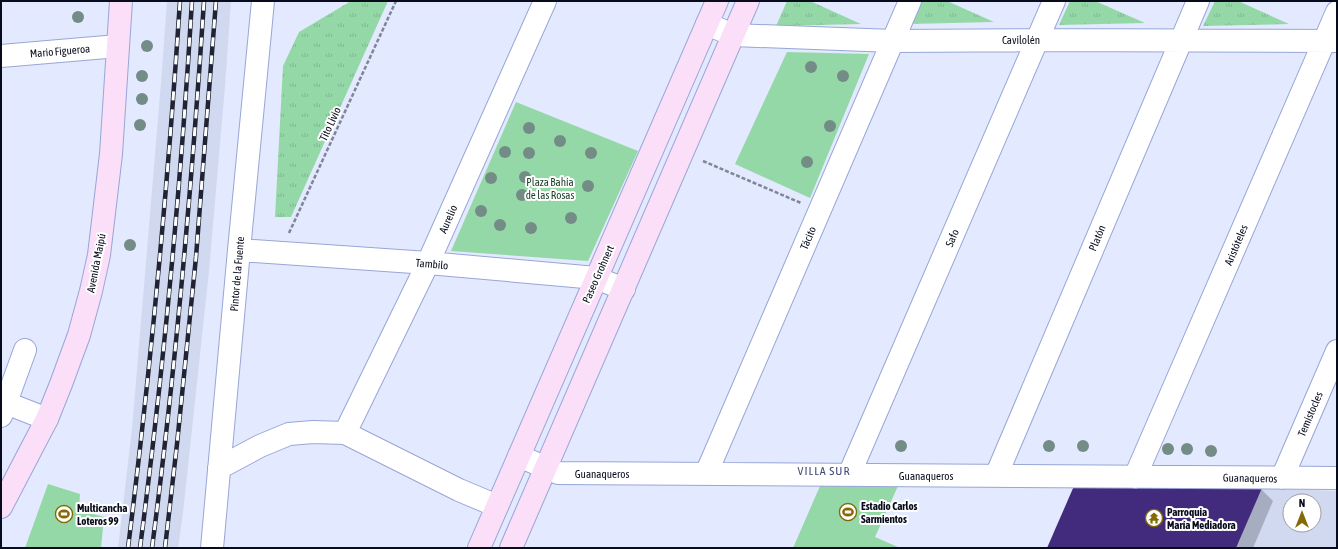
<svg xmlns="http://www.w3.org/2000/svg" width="1338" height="549" font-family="'Asap Condensed',sans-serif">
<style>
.built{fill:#d1d9f0;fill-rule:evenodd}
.grass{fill:url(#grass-tufts)}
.green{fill:#95d8a7}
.shadow{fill:#0003}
.building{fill:#422a7c}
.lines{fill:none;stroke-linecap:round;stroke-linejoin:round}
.street-casing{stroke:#98a6d7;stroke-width:24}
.secondary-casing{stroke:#98a6d7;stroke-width:24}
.path{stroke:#808598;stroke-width:2.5;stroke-dasharray:4 2;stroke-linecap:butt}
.street{stroke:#fff;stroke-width:22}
.secondary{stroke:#fbdef7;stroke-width:22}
.rail-casing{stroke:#1f2333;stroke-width:4.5}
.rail{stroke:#fff;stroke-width:3;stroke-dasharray:9;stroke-linecap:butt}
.tree{fill:#738c86}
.labels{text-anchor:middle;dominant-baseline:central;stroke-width:4;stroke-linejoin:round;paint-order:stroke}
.street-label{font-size:11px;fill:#070b1b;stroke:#fff}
.park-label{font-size:11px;fill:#183f24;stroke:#fff}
.poi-label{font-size:11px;font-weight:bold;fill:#070b1b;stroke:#fff;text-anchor:start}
.neighbourhood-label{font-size:12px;letter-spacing:1px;fill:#404b75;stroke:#fff}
</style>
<defs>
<pattern id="grass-tufts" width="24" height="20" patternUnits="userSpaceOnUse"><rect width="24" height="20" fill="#95d8a7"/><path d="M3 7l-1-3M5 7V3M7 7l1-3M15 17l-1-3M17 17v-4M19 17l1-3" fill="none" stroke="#7fb88f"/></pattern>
</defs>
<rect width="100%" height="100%" fill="#e3e9fe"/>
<!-- built -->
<path class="built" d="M167 1H231L225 86 209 271 183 513 178 548H118L132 429 161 83Z
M1262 488 1337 491V548H1236ZM1290 501H1314V525H1290Z"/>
<!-- grass -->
<path class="grass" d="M351 1H388L291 217H275L283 66 299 32Z
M787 1H810L861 24 776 26Z
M919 1H947L994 22 909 24Z
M1070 1H1095L1145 23 1059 25Z
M1215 1H1238L1289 24 1203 26Z"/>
<!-- green -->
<path class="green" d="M787 52 869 54 810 198 735 164Z
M516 102 638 151 588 261 451 251Z
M48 484 80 494 79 510 104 517 101 548H25Z
M820 486H898L875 537 900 548H793Z"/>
<!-- shadow -->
<path class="shadow" d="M1261 489 1273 501 1253 548H1048Z"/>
<!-- building -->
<path class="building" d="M1074 486 1262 488 1236 548H1047Z"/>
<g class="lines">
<!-- street casing -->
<g class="street-casing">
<path id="street" d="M707 24 733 35 893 41 1037 40 1337 41
M1 56 118 46
M239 250 428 263 596 278 624 289
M6 403 47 419
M1 416 25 350
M345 433 428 263 545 1
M519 456 558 473 1337 478
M219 468 260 446 289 434 313 432 345 433 459 490 497 506
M706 474 910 1
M849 475 1054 1
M996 476 1198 1
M1135 477 1337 12
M1282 478 1337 351
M212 548 239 250 263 1"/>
</g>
<!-- secondary casing -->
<g class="secondary-casing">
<path id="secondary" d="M1 507 47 419 61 384 79 335 91 291 99 255 111 154 121 1
M479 548 717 1
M511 548 748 1"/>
</g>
<!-- path -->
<path class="path" d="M703 161 801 203
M289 233 396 1"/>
<!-- street -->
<use href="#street" class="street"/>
<!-- secondary -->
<use href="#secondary" class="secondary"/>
<!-- rail casing -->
<g class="rail-casing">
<path id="rail" d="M128 548C151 366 168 184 180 1
M140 548C164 366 181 184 192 1
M152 548C176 366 192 184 204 1
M165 548 177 444 196 257 216 1"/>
</g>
<!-- rail -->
<use href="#rail" class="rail"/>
</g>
<!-- trees -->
<g class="tree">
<circle cx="78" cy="17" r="6"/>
<circle cx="147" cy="46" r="6"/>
<circle cx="811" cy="67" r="6"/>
<circle cx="142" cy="76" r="6"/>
<circle cx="843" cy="76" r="6"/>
<circle cx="142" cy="99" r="6"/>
<circle cx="140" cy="125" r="6"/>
<circle cx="830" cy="126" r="6"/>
<circle cx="529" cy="128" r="6"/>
<circle cx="560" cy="141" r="6"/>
<circle cx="505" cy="152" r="6"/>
<circle cx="529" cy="153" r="6"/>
<circle cx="591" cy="153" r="6"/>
<circle cx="807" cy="162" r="6"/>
<circle cx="525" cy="177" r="6"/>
<circle cx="491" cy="178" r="6"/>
<circle cx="588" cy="186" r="6"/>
<circle cx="522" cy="195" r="6"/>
<circle cx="481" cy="211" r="6"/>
<circle cx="571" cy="218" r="6"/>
<circle cx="500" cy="225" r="6"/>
<circle cx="531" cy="228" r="6"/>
<circle cx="130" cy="245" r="6"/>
<circle cx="901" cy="446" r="6"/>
<circle cx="1049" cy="446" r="6"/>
<circle cx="1083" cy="446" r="6"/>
<circle cx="1168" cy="449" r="6"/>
<circle cx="1187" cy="449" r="6"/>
<circle cx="1211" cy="451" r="6"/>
</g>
<!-- icons -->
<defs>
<g id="stadium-ring" transform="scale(0.9)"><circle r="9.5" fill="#fff" stroke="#846a04" stroke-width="1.5"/><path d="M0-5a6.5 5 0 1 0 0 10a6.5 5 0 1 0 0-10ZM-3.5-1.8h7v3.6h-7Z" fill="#846a04"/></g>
<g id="temple-ring" transform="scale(0.9)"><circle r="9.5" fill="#fff" stroke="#846a04" stroke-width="1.5"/><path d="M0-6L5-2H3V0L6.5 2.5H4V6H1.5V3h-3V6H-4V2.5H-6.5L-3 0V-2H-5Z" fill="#846a04"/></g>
</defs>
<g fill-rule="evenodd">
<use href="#stadium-ring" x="848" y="512"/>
<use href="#stadium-ring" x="64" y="514"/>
<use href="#temple-ring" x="1154" y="518"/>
</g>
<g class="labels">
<!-- street labels -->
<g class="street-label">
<text x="1021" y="40">Cavilolén</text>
<text transform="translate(60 51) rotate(-5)">Mario Figueroa</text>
<text transform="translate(330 124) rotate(-65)">Tito Livio</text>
<text transform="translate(448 219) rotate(-66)">Aurelio</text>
<text transform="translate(808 238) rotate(-67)">Tácito</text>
<text transform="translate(952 238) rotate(-67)">Safo</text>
<text transform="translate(1097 238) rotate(-67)">Platón</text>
<text transform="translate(1236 245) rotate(-67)">Aristóteles</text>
<text transform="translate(96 263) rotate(-79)">Avenida Maipú</text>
<text transform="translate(432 264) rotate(5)">Tambilo</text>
<text transform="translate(237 274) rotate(-85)">Pintor de la Fuente</text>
<text transform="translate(598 274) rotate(-66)">Paseo Grohnert</text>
<text transform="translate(1310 414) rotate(-67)">Temístocles</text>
<text x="602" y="474">Guanaqueros</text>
<text x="926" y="476">Guanaqueros</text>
<text transform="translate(1250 478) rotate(1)">Guanaqueros</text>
</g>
<!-- park labels -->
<g class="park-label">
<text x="550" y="182">Plaza Bahía<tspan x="550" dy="13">de las Rosas</tspan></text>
</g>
<!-- poi labels -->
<g class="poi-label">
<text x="861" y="506">Estadio Carlos<tspan x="861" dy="13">Sarmientos</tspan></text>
<text x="77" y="508">Multicancha<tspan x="77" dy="13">Loteros 99</tspan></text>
<text x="1167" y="512">Parroquia<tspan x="1167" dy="13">María Mediadora</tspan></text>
</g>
<!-- neighbourhood labels -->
<g class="neighbourhood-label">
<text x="824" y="471">VILLA SUR</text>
</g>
</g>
<!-- border -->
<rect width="1338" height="549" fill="none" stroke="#070b1b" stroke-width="4"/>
<!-- north arrow -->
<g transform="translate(1302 513)"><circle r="19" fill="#ffffff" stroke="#9c9da4"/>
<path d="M0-3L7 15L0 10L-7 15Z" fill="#846a04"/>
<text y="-6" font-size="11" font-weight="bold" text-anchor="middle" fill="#070b1b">N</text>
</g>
</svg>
